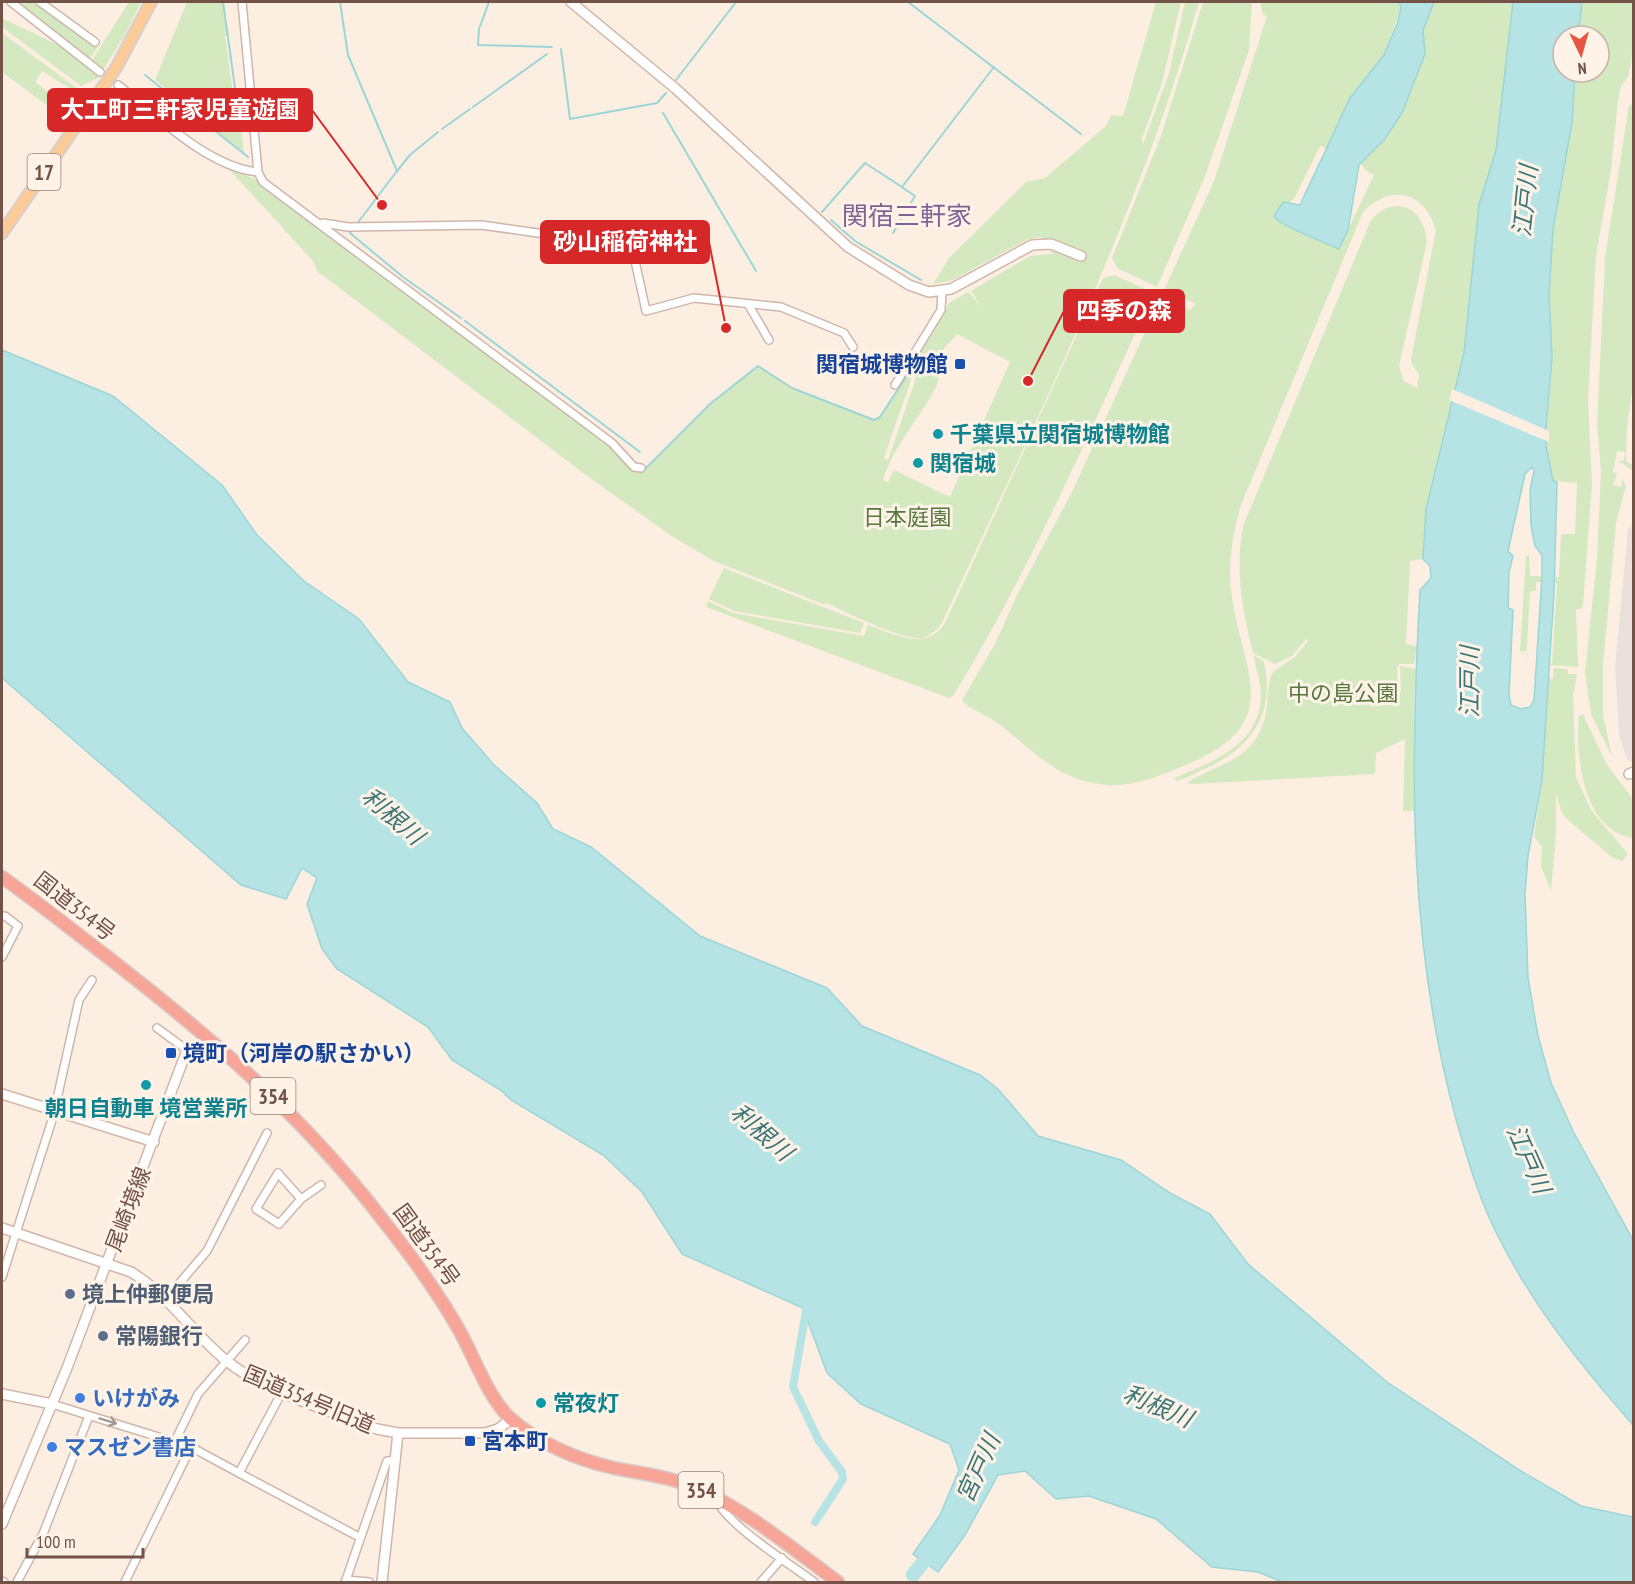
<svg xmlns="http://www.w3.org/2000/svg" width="1635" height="1584" font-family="'PT Sans Narrow','Noto Sans JP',sans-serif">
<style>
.industrial{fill:#ebe1dc}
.green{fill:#d5e9c0;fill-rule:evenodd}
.water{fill:#b6e4e5;stroke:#9cd5d7;stroke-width:1.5;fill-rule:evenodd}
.pier{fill:#fceee1}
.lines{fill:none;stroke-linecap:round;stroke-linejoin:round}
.stream{stroke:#9cd5d7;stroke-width:2}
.canal{stroke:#b6e4e5;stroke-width:8}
.river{stroke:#b6e4e5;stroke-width:14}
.street-casing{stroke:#cfb6ab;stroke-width:10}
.secondary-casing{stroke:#d2b6a8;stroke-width:12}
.primary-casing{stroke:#d8cfcc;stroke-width:14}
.highway-casing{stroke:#d8cfcc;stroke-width:15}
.street{stroke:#fff;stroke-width:7}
.secondary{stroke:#fff;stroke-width:9}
.primary{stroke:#fccb98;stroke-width:10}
.highway{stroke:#f7a597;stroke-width:12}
.oneway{stroke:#ab9791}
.transit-dot{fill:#1a4fb4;stroke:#fff3e7;stroke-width:2}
.culture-dot{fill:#0f9aa8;stroke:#fff3e7;stroke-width:2}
.service-dot{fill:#5c6f8a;stroke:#fff3e7;stroke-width:2}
.shop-dot{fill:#3f7fe0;stroke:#fff3e7;stroke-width:2}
.labels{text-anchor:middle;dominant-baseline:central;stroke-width:6;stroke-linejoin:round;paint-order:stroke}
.shield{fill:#fff3e7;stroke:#9d8278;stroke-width:1.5}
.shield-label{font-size:21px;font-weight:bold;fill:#735248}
.transit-label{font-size:22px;font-weight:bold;fill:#164399;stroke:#fff3e7;text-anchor:start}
.culture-label{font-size:22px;font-weight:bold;fill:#0d838f;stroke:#fff3e7;text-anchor:start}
.park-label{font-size:22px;fill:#577940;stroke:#fff3e7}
.street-label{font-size:22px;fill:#735248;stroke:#fff3e7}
.service-label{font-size:22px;font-weight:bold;fill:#4e5e75;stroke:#fff3e7;text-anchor:start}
.shop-label{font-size:22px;font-weight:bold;fill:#366cbe;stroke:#fff3e7;text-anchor:start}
.water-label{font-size:24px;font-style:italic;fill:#3c7679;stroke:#fff3e7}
.quarter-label{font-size:26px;fill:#7f6397;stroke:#fff3e7}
.leader{fill:none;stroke:#d62828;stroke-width:2}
.callout-dot{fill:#d62828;stroke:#fff3e7;stroke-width:2}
.callout{fill:#d62828;stroke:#d62828;stroke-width:2}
.callout-label{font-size:24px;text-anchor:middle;font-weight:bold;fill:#fff}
</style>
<rect width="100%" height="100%" fill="#fceee1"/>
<!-- industrial -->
<path class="industrial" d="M1633 525V762L1627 760 1619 735 1615 667 1628 529Z"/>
<!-- green -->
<path class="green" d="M15 2H36L98 47 89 60Z
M129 2H141L125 35 98 78 81 86 2 27V18L66 49 98 75 103 68 92 60Z
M187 2H224L228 36H225L234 100H238L244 153 155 80Z
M1156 2H1181L1162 83 1142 139 1143 144 1169 73 1185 2H1199C1138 217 1037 418 943 621 938 629 931 636 921 638 901 640 846 612 826 603L825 605 714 561 673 537 586 475 317 271 313 261 227 167 259 181 609 444 630 468 646 469 711 404 758 366 792 389 874 420 880 418 911 367V380L884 458 888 460 915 381V360L918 354 949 303 968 292 981 306 971 291 1030 256 1053 254 1041 237 1028 239 953 280 933 284 949 258 1026 182 1045 178 1106 126 1111 115 1123 116ZM957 334 1010 362 950 497 894 470 888 482 883 480C894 445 918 421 935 389 941 378 938 365 945 353L942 351Z
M1203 2H1252L1249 50 1204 179 1157 287 1117 268 1112 258 1161 136Z
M1260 2H1399L1402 6 1384 55 1350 98 1326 148 1320 146 1294 199 1289 203H1283L1297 231 1339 249 1374 175 1366 171 1361 164 1362 160 1384 140 1402 113 1425 54 1423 30 1434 2H1513L1496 150 1479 205 1464 353 1426 509 1423 559 1410 561 1406 644 1417 646 1414 664H1399L1397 667 1398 695 1395 697 1399 698 1401 690 1400 666 1416 669C1411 716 1416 764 1414 811H1403L1405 739 1376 753 1375 774 1193 784 1187 783C1220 761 1253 763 1265 717 1269 702 1266 686 1273 672L1295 657 1308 641 1306 639 1292 656 1275 664 1253 653C1242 609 1235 571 1243 526L1371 220C1396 193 1424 208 1427 242L1399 366 1404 381 1417 388 1419 374 1412 365 1411 359 1436 230C1425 193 1392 182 1363 212L1241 505C1233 533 1228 561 1231 590 1241 673 1289 722 1186 765 1157 777 1130 789 1099 784 1052 777 1031 747 996 722 986 715 967 708 962 700L995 644 1018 593 1072 492 1161 297 1190 310 1196 304 1164 290 1214 181 1267 16 1263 14Z
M1582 2H1633V47L1629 75 1621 86 1618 101 1611 170 1596 256 1588 400 1592 485 1583 604 1582 609H1576L1578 667 1548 665 1552 663 1557 583 1553 582V577H1559L1561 534H1575L1577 483 1553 481 1546 446V427L1552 357 1549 295 1553 229 1572 123 1575 72H1599V36H1578Z
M2 33 77 88 69 95 68 100V95L71 89 42 71 35 82 65 104 59 114 2 72Z
M1629 105H1632L1634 131V378L1627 428 1626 461 1633 465 1634 471 1618 461H1624L1625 452 1617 451 1613 472 1617 474 1613 485 1621 487 1622 479 1626 486 1616 523 1603 665V715L1612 757 1591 714 1585 673 1597 559 1601 472 1597 424 1605 258Z
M1114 275 1154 293C1090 429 1032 568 953 696L949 698 706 607 708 601 733 613 864 636 868 625C894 634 928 653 946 621L1103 278Z
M1529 555 1530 576H1541V582H1536V591H1530L1526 664V651H1520L1526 556Z
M724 568 864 623 860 633 734 611 709 599Z
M1254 655 1264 662C1276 716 1249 750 1202 770 1194 774 1185 779 1176 781L1174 778C1215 761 1262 744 1261 692 1260 679 1255 667 1254 655Z
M1553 668 1568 669V674H1577L1573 696 1576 777 1591 810 1628 854 1622 861 1613 858 1568 820 1562 813 1556 794V833L1551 891 1541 866 1542 847 1534 837 1542 780 1548 679H1553Z
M1583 714 1607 765 1633 799V838C1583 831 1575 756 1579 716Z"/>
<!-- water -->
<path class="water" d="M1399 2H1434L1423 30 1425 54 1402 113 1384 140 1359 165 1348 230 1339 249C1325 242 1279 226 1274 216L1283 202 1300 205 1350 98 1384 55 1398 22 1401 7Z
M1513 2H1582L1578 36H1563V72H1575L1572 123 1553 229 1549 295 1552 357 1546 427V446L1553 481 1557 482 1554 593 1542 780 1528 856 1525 894 1528 978 1538 1036 1551 1083 1574 1133 1633 1240V1425C1583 1368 1536 1310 1501 1242 1480 1203 1468 1161 1456 1119 1408 945 1410 767 1420 590L1431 578 1430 566 1423 559 1426 509 1464 353 1479 205 1496 150ZM1532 467 1534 471 1530 490 1531 525 1535 546 1542 555V576L1534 700 1530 707 1521 709 1511 705 1509 695 1513 610 1508 608 1509 572 1513 556 1508 551 1525 474Z
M2 350 113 396 222 485 257 535 304 581 359 619 408 682 450 702 462 728 494 765 537 803 553 829 591 847 700 936 827 988 862 1026 980 1075 998 1089 1038 1136 1121 1160 1170 1193 1210 1214 1248 1264 1387 1382 1521 1471 1581 1506 1633 1517V1582H1282L1258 1572 1212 1567 1156 1519 1089 1496 1056 1499 1025 1471 998 1475 965 1535 938 1572 913 1554 940 1515 959 1470 950 1444 861 1404 827 1373 803 1308 682 1254 642 1192 603 1155 511 1100 502 1091 452 1060 428 1027 337 969 322 949 307 904 317 878 302 868 286 899 241 885 2 678Z"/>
<!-- pier -->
<path class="pier" d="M1452 389 1549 431V442L1449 400Z"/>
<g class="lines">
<!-- stream -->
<path class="stream" d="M223 2 236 95
M340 2 348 55 397 171 356 225
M489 2 479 29 478 45 552 47
M908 2 1081 134
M561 49 570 119 657 103 666 93
M145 75 248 157
M676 80 736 2
M473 107 547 54
M663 113 756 271
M442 129 470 109
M397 171 410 155 438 132
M822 212 865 163 902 187 994 67
M831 220 855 241 921 280
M352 230 350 233 403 277 461 318
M893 233 915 196 903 188
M465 321 640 452
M645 469 710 404 758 366 792 388 874 420 880 417 906 377"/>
<!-- canal -->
<path class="canal" d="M807 1305 793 1387 819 1441 842 1472 843 1479 815 1522"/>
<!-- river -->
<path class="river" d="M913 1575 934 1549"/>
<!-- street casing -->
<g class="street-casing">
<path id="street" d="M11 2 100 72
M40 2 95 42
M242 2 258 172 263 182 612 443 634 467 641 468
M118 85C157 116 208 167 258 172
M323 223 348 227 481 225 552 235 626 234 630 238 646 311 694 298 781 307 844 333 853 347
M748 304 769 340
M895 385 941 310 942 291
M2 916H5L18 926 2 957
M157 1028 187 1050
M301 1199 278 1173 256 1209 279 1224 301 1199 321 1185
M2 1277 53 1117 79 1000 92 980
M165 1300 207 1251 267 1133
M52 1404 191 1447 239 1473 282 1392
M175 1441 198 1394 245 1340
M239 1473 359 1537
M716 1499C727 1525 790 1564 814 1582
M346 1580 387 1461 396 1460
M2 1581 4 1582
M17 1582 43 1534 89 1416
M125 1582 191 1447
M345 1582 346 1580 369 1582
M761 1582 782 1558"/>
</g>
<!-- secondary casing -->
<g class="secondary-casing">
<path id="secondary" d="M571 2 676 89 848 247 909 285 929 292 951 289 1032 245 1051 244 1081 256
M1629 774 1634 772
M2 1094 154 1142
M2 1228 131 1272C169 1295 194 1335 228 1362 269 1394 329 1410 377 1429L398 1433H485L498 1429 511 1419
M2 1394 52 1404
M2 1524 67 1368 187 1050
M382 1582 398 1433"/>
</g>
<!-- primary casing -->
<g class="primary-casing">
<path id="primary" d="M2 233 116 68 151 2"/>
</g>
<!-- highway casing -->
<g class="highway-casing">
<path id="highway" d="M2 877C40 904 76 933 114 962 214 1040 304 1117 382 1219 410 1254 437 1291 459 1330 474 1356 488 1398 510 1418 537 1442 575 1459 610 1467 640 1474 670 1476 698 1489 748 1511 794 1550 838 1582"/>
</g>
<!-- street -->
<use href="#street" class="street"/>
<!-- secondary -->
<use href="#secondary" class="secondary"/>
<!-- primary -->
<use href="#primary" class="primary"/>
<!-- highway -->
<use href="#highway" class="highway"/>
</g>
<!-- one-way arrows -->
<defs><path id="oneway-shaft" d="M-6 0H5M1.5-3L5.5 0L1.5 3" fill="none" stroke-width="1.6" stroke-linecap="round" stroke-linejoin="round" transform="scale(1.5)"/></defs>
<use class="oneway" href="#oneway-shaft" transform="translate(108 1421) rotate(17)"/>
<!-- markers -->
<g class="transit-dot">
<rect x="954" y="358" width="12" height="12" rx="3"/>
<rect x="165" y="1047" width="12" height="12" rx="3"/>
<rect x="464" y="1435" width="12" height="12" rx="3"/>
</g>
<g class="culture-dot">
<circle cx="938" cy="434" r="6"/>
<circle cx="918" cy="463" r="6"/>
<circle cx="146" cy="1085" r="6"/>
<circle cx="541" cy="1403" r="6"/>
</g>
<g class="service-dot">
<circle cx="70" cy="1294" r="6"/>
<circle cx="103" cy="1336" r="6"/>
</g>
<g class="shop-dot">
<circle cx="80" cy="1398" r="6"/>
<circle cx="52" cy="1447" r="6"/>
</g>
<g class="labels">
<!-- shield labels -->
<g class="shield">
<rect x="27.5" y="154" width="33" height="36" rx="4.5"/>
<rect x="250.5" y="1078" width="45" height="36" rx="4.5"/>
<rect x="678.5" y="1472" width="45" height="36" rx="4.5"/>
</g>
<g class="shield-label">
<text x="44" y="172">17</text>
<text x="273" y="1096">354</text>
<text x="701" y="1490">354</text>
</g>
<!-- transit labels -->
<g class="transit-label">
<text x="948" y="364" text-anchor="end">関宿城博物館</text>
<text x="183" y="1053">境町（河岸の駅さかい）</text>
<text x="482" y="1441">宮本町</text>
</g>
<!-- culture labels -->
<g class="culture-label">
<text x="950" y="434">千葉県立関宿城博物館</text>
<text x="930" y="463">関宿城</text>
<text x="146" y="1108" text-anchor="middle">朝日自動車 境営業所</text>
<text x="553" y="1403">常夜灯</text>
</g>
<!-- park labels -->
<g class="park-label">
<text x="907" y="517">日本庭園</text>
<text x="1343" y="693">中の島公園</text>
</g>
<!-- street labels -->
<g class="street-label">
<text transform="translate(75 906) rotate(38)">国道354号</text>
<text transform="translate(128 1209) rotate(-69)">尾崎境線</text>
<text transform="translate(427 1245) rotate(54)">国道354号</text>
<text transform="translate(309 1399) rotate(23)">国道354号旧道</text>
</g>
<!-- service labels -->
<g class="service-label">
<text x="82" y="1294">境上仲郵便局</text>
<text x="115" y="1336">常陽銀行</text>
</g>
<!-- shop labels -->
<g class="shop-label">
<text x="92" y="1398">いけがみ</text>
<text x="64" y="1447">マスゼン書店</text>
</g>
<!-- water labels -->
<g class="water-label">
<text transform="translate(1525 201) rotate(-84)">江戸川</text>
<text transform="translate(1469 682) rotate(-90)">江戸川</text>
<text transform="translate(393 816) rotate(41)">利根川</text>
<text transform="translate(762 1132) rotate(41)">利根川</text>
<text transform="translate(1529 1159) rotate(66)">江戸川</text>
<text transform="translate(1158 1406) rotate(23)">利根川</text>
<text transform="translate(978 1468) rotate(-66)">宮戸川</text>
</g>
<!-- quarter labels -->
<g class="quarter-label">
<text x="907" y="215">関宿三軒家</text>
</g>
</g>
<!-- callouts -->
<path class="leader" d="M382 205L312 110M726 328L709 242M1028 381L1064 311"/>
<g class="callout-dot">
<circle cx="382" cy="205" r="6"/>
<circle cx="726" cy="328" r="6"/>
<circle cx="1028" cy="381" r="6"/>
</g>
<g class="callout">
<rect x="48" y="89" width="264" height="42" rx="6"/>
<rect x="541" y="221" width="168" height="42" rx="6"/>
<rect x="1064" y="290" width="120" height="42" rx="6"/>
</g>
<g class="callout-label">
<text x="180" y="118">大工町三軒家児童遊園</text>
<text x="625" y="250">砂山稲荷神社</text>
<text x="1124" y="319">四季の森</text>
</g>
<!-- border -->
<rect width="1635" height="1584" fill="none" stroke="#735248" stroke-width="6"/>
<!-- north arrow -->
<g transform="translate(1581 54) rotate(175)"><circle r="28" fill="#fff3e7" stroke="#c7b3a7" stroke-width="1.5"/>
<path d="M0-4.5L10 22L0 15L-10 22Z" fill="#e75644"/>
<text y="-9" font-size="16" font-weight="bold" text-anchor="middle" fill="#735248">N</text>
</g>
<!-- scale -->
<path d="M27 1548v9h116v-9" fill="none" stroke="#735248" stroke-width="3"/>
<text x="36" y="1548" font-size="18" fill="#735248" stroke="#fff3e7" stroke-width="4.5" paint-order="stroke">100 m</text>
</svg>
